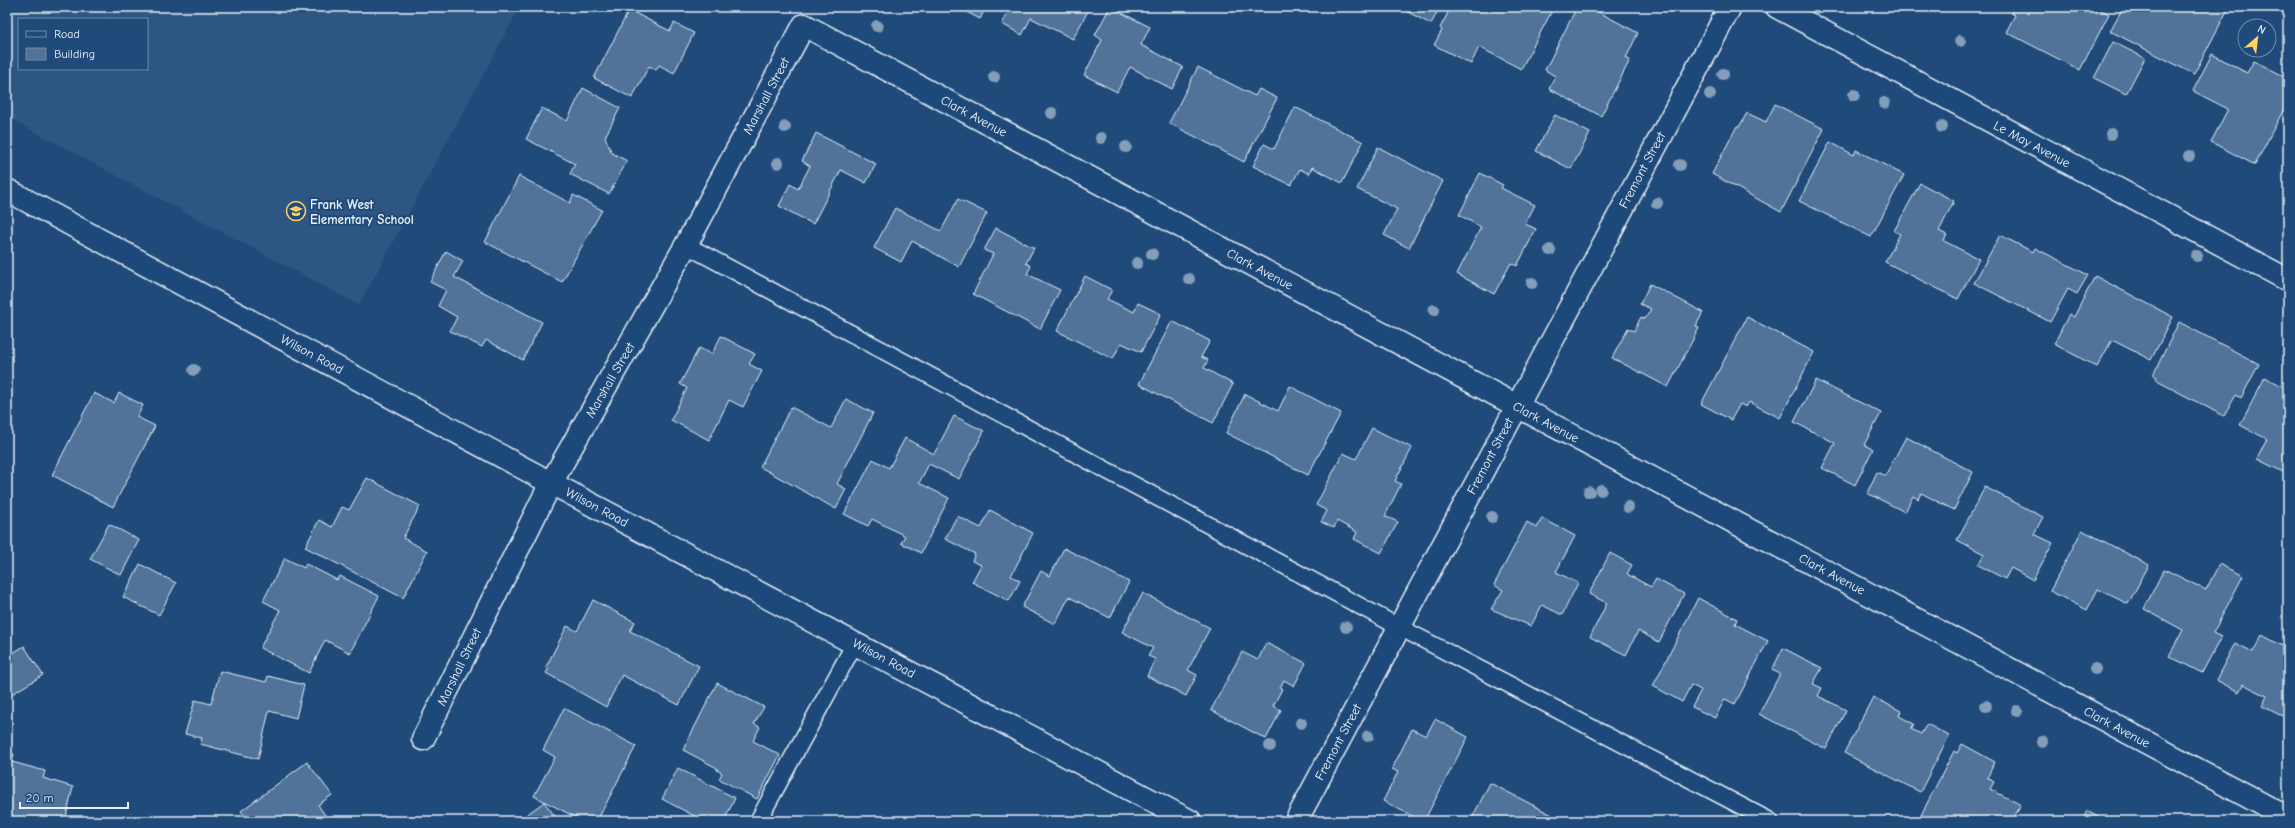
<svg xmlns="http://www.w3.org/2000/svg" width="2295" height="828" font-family="'Comic Neue',sans-serif">
<style>
.built{fill:#2e5683;fill-rule:evenodd}
.building{fill:#517399;stroke:#e8f1f8}
.lines{fill:none;stroke-linecap:round;stroke-linejoin:round}
.lane-casing{stroke:#e8f1f8;stroke-width:19}
.street-casing{stroke:#e8f1f8;stroke-width:25}
.secondary-casing{stroke:#e8f1f8;stroke-width:25}
.lane{stroke:#1f4a7a;stroke-width:16}
.street{stroke:#1f4a7a;stroke-width:22}
.secondary{stroke:#1f4a7a;stroke-width:22}
.tree{fill:#849eb9}
.labels{text-anchor:middle;dominant-baseline:central;stroke-width:4;stroke-linejoin:round;paint-order:stroke}
.street-label{font-size:13px;fill:#e8f1f8;stroke:#1f4a7a}
.poi-label{font-size:13px;font-weight:bold;fill:#e8f1f8;stroke:#1f4a7a;text-anchor:start}
</style>
<rect width="100%" height="100%" fill="#1f4a7a"/>
<filter id="ink" filterUnits="userSpaceOnUse"><feTurbulence type="fractalNoise" baseFrequency=".025" numOctaves="2"/><feDisplacementMap in="SourceGraphic" scale="8" xChannelSelector="R" yChannelSelector="G"/><feConvolveMatrix kernelMatrix="1 2 1 2 8 2 1 2 1" color-interpolation-filters="sRGB"/></filter>
<g filter="url(#ink)">
<!-- built -->
<path class="built" d="M7 7H520L359 305 7 117ZM19 19H147V69H19Z"/>
<!-- building -->
<path class="building" d="M957 7H986L980 19Z
M1011 7H1090L1073 39 1031 18 1022 35 1002 24Z
M1110 7 1150 27 1141 45 1183 67 1172 89 1130 67 1117 92 1084 75 1102 40 1095 35Z
M1398 7H1440L1431 24Z
M1451 7H1554L1521 69 1479 47 1471 64 1434 45 1442 30 1440 28Z
M1577 7H1589L1638 33 1626 58 1630 60 1601 116 1549 89 1555 76 1545 70Z
M2014 7H2095L2109 14 2080 70 2006 32 2015 15 2011 13Z
M2123 7H2225L2228 9 2194 74 2110 31Z
M629 10 670 31 674 23 694 33 674 73 659 65 656 70 649 66 632 98 594 78Z
M2113 42 2145 58 2126 94 2094 78Z
M2212 54 2247 73 2254 61 2288 78V101L2255 165 2211 142 2228 109 2193 91Z
M1198 67 1255 96 1259 89 1277 98 1244 162 1169 123Z
M583 88 620 108 605 137 612 153 627 161 609 194 570 174 575 164 526 139 542 108 567 121Z
M1775 104 1824 129 1781 212 1712 174 1737 126 1739 127 1747 113 1766 122Z
M1295 107 1363 142 1342 183 1312 167 1309 174 1300 169 1291 185 1253 166 1264 144 1274 149Z
M1555 115 1590 133 1571 169 1536 151Z
M816 133 876 164 866 183 841 170 813 224 779 206 790 184 798 189 810 166 802 161Z
M1830 142 1854 155 1856 150 1904 175 1871 237 1799 201Z
M1378 147 1443 181 1409 248 1384 235 1397 209 1357 189Z
M1480 173 1503 185 1501 188 1535 205 1525 224 1536 229 1517 266 1511 263 1494 294 1457 274 1481 227 1459 215Z
M519 176 570 203 573 195 602 210 562 282 485 242Z
M1920 183 1954 201 1939 231 1947 235 1944 241 1979 259 1958 299 1885 262 1900 234 1894 231Z
M958 199 987 213 959 267 912 241 901 262 874 248 895 208 941 231Z
M996 228 1034 248 1026 263 1031 266 1027 274 1060 290 1040 329 973 294 993 254 984 250Z
M2000 235 2033 252 2035 248 2088 275 2077 294 2068 289 2050 322 1974 283Z
M446 251 463 261 454 277 542 322 523 360 486 340 482 347 450 331 457 317 438 306 446 290 430 282Z
M1085 276 1112 290 1107 299 1134 312 1138 303 1161 314 1141 352 1121 343 1113 359 1057 331Z
M2095 276 2173 317 2151 360 2112 340 2097 367 2054 344 2069 314 2074 317Z
M1650 284 1703 312 1696 326 1699 328 1668 387 1612 358 1628 328 1634 331 1641 317 1645 319 1651 309 1640 304Z
M1747 317 1814 352 1780 418 1749 402 1746 407 1740 404 1731 420 1701 404Z
M1172 321 1210 341 1201 357 1208 360 1204 368 1233 384 1213 423 1139 384Z
M2179 322 2259 364 2241 398 2236 395 2224 416 2155 380 2157 377 2153 375Z
M721 336 755 354 749 364 762 371 743 407 729 400 709 440 671 420 687 388 680 384 699 348 712 354Z
M2265 377 2288 389 2287 474 2257 459 2267 439 2240 425Z
M1816 380 1881 413 1864 445 1873 449 1855 485 1822 468 1835 443 1794 422Z
M1290 386 1341 413 1308 475 1226 433 1245 394 1278 411Z
M94 393 114 403 119 393 143 405 137 417 155 426 113 507 52 475Z
M846 399 873 413 837 484 846 489 836 509 760 467 791 407 831 428Z
M954 416 984 431 959 479 929 464 919 483 949 498 921 553 901 543 905 536 872 519 868 526 844 514 873 459 889 468 905 438 934 454Z
M1372 428 1412 448 1395 481 1401 484 1385 516 1398 522 1381 553 1354 539 1357 532 1337 521 1334 528 1321 522 1327 511 1316 505 1343 453 1356 459Z
M1906 437 1973 472 1954 510 1921 493 1918 499 1913 496 1905 512 1867 493 1877 472 1885 476Z
M367 478 420 506 403 538 427 551 403 598 305 547 319 520 332 527 342 507 349 510Z
M1985 487 2043 517 2034 534 2053 543 2033 580 2011 568 2005 579 1978 565 1984 554 1957 540Z
M990 510 1033 533 1011 576 1020 581 1009 601 972 582 981 565 972 561 975 554 945 539 957 516 981 528Z
M1542 518 1575 536 1556 572 1578 583 1562 615 1542 605 1531 626 1491 609 1503 590 1494 585 1527 522 1537 528Z
M109 524 139 540 121 575 90 559Z
M2082 530 2149 565 2128 604 2098 589 2087 610 2050 591Z
M1064 548 1129 582 1110 618 1069 597 1055 624 1022 607 1041 571 1050 576Z
M1610 553 1632 565 1627 574 1651 587 1656 579 1684 594 1659 642 1638 631 1626 655 1590 637 1607 603 1589 594Z
M285 558 304 568 306 564 337 580 340 576 379 596 350 653 325 640 309 673 260 648 280 610 263 601Z
M140 564 176 583 159 615 123 597Z
M2219 564 2243 576 2213 633 2221 637 2202 673 2169 656 2183 630 2144 609 2164 569 2206 590Z
M1143 593 1210 628 1188 670 1197 675 1186 696 1147 676 1155 659 1148 656 1153 648 1122 632Z
M1698 598 1737 619 1735 624 1768 641 1735 704 1725 699 1715 718 1692 707 1701 690 1691 685 1682 702 1653 686Z
M593 600 635 622 630 631 699 666 679 705 622 675 606 707 546 673 549 668 546 667 567 626 577 631Z
M2262 635 2288 649V719L2262 706 2267 696 2243 684 2239 692 2216 680 2235 643 2253 652Z
M1266 643 1306 663 1294 686 1284 680 1280 688 1282 689 1273 706 1281 710 1266 739 1211 710 1242 652 1258 660Z
M24 646 43 675 7 697V650L10 655Z
M1783 648 1822 668 1813 684 1822 688 1818 696 1846 710 1826 749 1759 714 1780 674 1772 670Z
M220 671 266 682 268 676 304 685 296 718 269 711 258 759 200 744 202 738 185 734 195 700 211 704Z
M717 683 764 707 754 724 760 727 753 741 780 755 757 799 719 779 722 773 717 770V768L683 750Z
M1873 697 1901 711 1899 716 1914 724 1911 729 1921 734 1927 724 1949 736 1920 792 1844 753Z
M564 708 636 746 597 821H583L534 796 555 757 543 750Z
M1435 719 1468 737 1424 821H1422L1383 801 1398 772 1392 769 1412 729 1426 736Z
M1962 744 1995 762 1987 778 1994 782 1990 789 2021 805 2012 821H1918L1954 751 1957 753Z
M7 752 14 754 12 762 45 771 43 778 73 787 65 821H8Z
M307 762 332 795 318 805 329 821H249L241 811Z
M678 768 735 798 724 821H704L662 799Z
M1490 783 1556 817 1554 821H1479L1472 818Z
M544 802 559 821H518Z
M2087 811 2105 821H2082Z"/>
<g class="lines">
<!-- lane casing -->
<g class="lane-casing">
<path id="lane" d="M686 245 1399 627 1770 821
M758 821 855 643"/>
</g>
<!-- street casing -->
<g class="street-casing">
<path id="street" d="M1777 7 2288 280
M423 739 551 483 686 245 804 25 2288 818
M1296 821 1730 7"/>
</g>
<!-- secondary casing -->
<g class="secondary-casing">
<path id="secondary" d="M7 190 551 483 1190 821"/>
</g>
<!-- lane -->
<use href="#lane" class="lane"/>
<!-- street -->
<use href="#street" class="street"/>
<!-- secondary -->
<use href="#secondary" class="secondary"/>
</g>
<!-- trees -->
<g class="tree">
<circle cx="877" cy="26" r="6"/>
<circle cx="1960" cy="41" r="6"/>
<circle cx="1723" cy="74" r="6"/>
<circle cx="994" cy="77" r="6"/>
<circle cx="1710" cy="94" r="6"/>
<circle cx="1854" cy="95" r="6"/>
<circle cx="1884" cy="103" r="6"/>
<circle cx="1052" cy="113" r="6"/>
<circle cx="785" cy="127" r="6"/>
<circle cx="1942" cy="127" r="6"/>
<circle cx="2111" cy="134" r="6"/>
<circle cx="1101" cy="138" r="6"/>
<circle cx="1126" cy="147" r="6"/>
<circle cx="2189" cy="156" r="6"/>
<circle cx="778" cy="163" r="6"/>
<circle cx="1680" cy="165" r="6"/>
<circle cx="1657" cy="203" r="6"/>
<circle cx="1550" cy="250" r="6"/>
<circle cx="1152" cy="254" r="6"/>
<circle cx="2197" cy="256" r="6"/>
<circle cx="1137" cy="263" r="6"/>
<circle cx="1189" cy="279" r="6"/>
<circle cx="1532" cy="283" r="6"/>
<circle cx="1434" cy="310" r="6"/>
<circle cx="194" cy="370" r="6"/>
<circle cx="1601" cy="490" r="6"/>
<circle cx="1589" cy="492" r="6"/>
<circle cx="1628" cy="507" r="6"/>
<circle cx="1492" cy="517" r="6"/>
<circle cx="1346" cy="627" r="6"/>
<circle cx="2095" cy="669" r="6"/>
<circle cx="1986" cy="706" r="6"/>
<circle cx="2017" cy="711" r="6"/>
<circle cx="1301" cy="723" r="6"/>
<circle cx="1368" cy="736" r="6"/>
<circle cx="2042" cy="742" r="6"/>
<circle cx="1270" cy="746" r="6"/>
</g>
</g>
<!-- icons -->
<defs>
<g id="school-ring" transform="scale(1)"><circle r="9.5" fill="#1f4a7a" stroke="#ffd166" stroke-width="1.5"/><path d="M0-5L7-2L0 1L-7-2ZM-4 1L0 2.5L4 1V4Q0 6-4 4Z" fill="#ffd166"/></g>
</defs>
<g fill-rule="evenodd">
<use href="#school-ring" x="296" y="211"/>
</g>
<g class="labels">
<!-- street labels -->
<g class="street-label">
<text transform="translate(766 96) rotate(-62)">Marshall Street</text>
<text transform="translate(974 116) rotate(28)">Clark Avenue</text>
<text transform="translate(2032 144) rotate(28)">Le May Avenue</text>
<text transform="translate(1642 170) rotate(-62)">Fremont Street</text>
<text transform="translate(1260 269) rotate(28)">Clark Avenue</text>
<text transform="translate(312 354) rotate(28)">Wilson Road</text>
<text transform="translate(610 380) rotate(-60)">Marshall Street</text>
<text transform="translate(1546 422) rotate(28)">Clark Avenue</text>
<text transform="translate(1490 456) rotate(-62)">Fremont Street</text>
<text transform="translate(597 507) rotate(28)">Wilson Road</text>
<text transform="translate(1832 574) rotate(28)">Clark Avenue</text>
<text transform="translate(884 658) rotate(28)">Wilson Road</text>
<text transform="translate(459 667) rotate(-64)">Marshall Street</text>
<text transform="translate(2117 727) rotate(28)">Clark Avenue</text>
<text transform="translate(1338 742) rotate(-62)">Fremont Street</text>
</g>
<!-- poi labels -->
<g class="poi-label">
<text x="310" y="204">Frank West<tspan x="310" dy="15">Elementary School</tspan></text>
</g>
</g>
<!-- margin -->
<rect width="2295" height="828" fill="none" stroke="#1f4a7a" stroke-width="24"/>
<rect x="12" y="12" width="2271" height="804" fill="none" stroke="#e8f1f8" stroke-width="1.5" filter="url(#ink)"/>
<!-- legend -->
<rect x="18" y="18" width="130" height="52" fill="#1f4a7a" stroke="#6f8dac"/>
<rect x="26" y="31" width="20" height="6" fill="#1f4a7a" stroke="#6f8dac"/>
<text x="54" y="38" font-size="12" fill="#e8f1f8">Road</text>
<rect x="26" y="48" width="20" height="12" fill="#517399" stroke="#6f8dac"/>
<text x="54" y="58" font-size="12" fill="#e8f1f8">Building</text>
<!-- north arrow -->
<g transform="translate(2257 38) rotate(28)"><circle r="19" fill="#1f4a7a" stroke="#6f8dac"/>
<path d="M0-3L7 15L0 10L-7 15Z" fill="#ffd166"/>
<text y="-6" font-size="11" font-weight="bold" text-anchor="middle" fill="#e8f1f8">N</text>
</g>
<!-- scale -->
<path d="M20 802v6h108v-6" fill="none" stroke="#e8f1f8" stroke-width="2"/>
<text x="26" y="802" font-size="12" fill="#e8f1f8" stroke="#1f4a7a" stroke-width="3" paint-order="stroke">20 m</text>
</svg>
